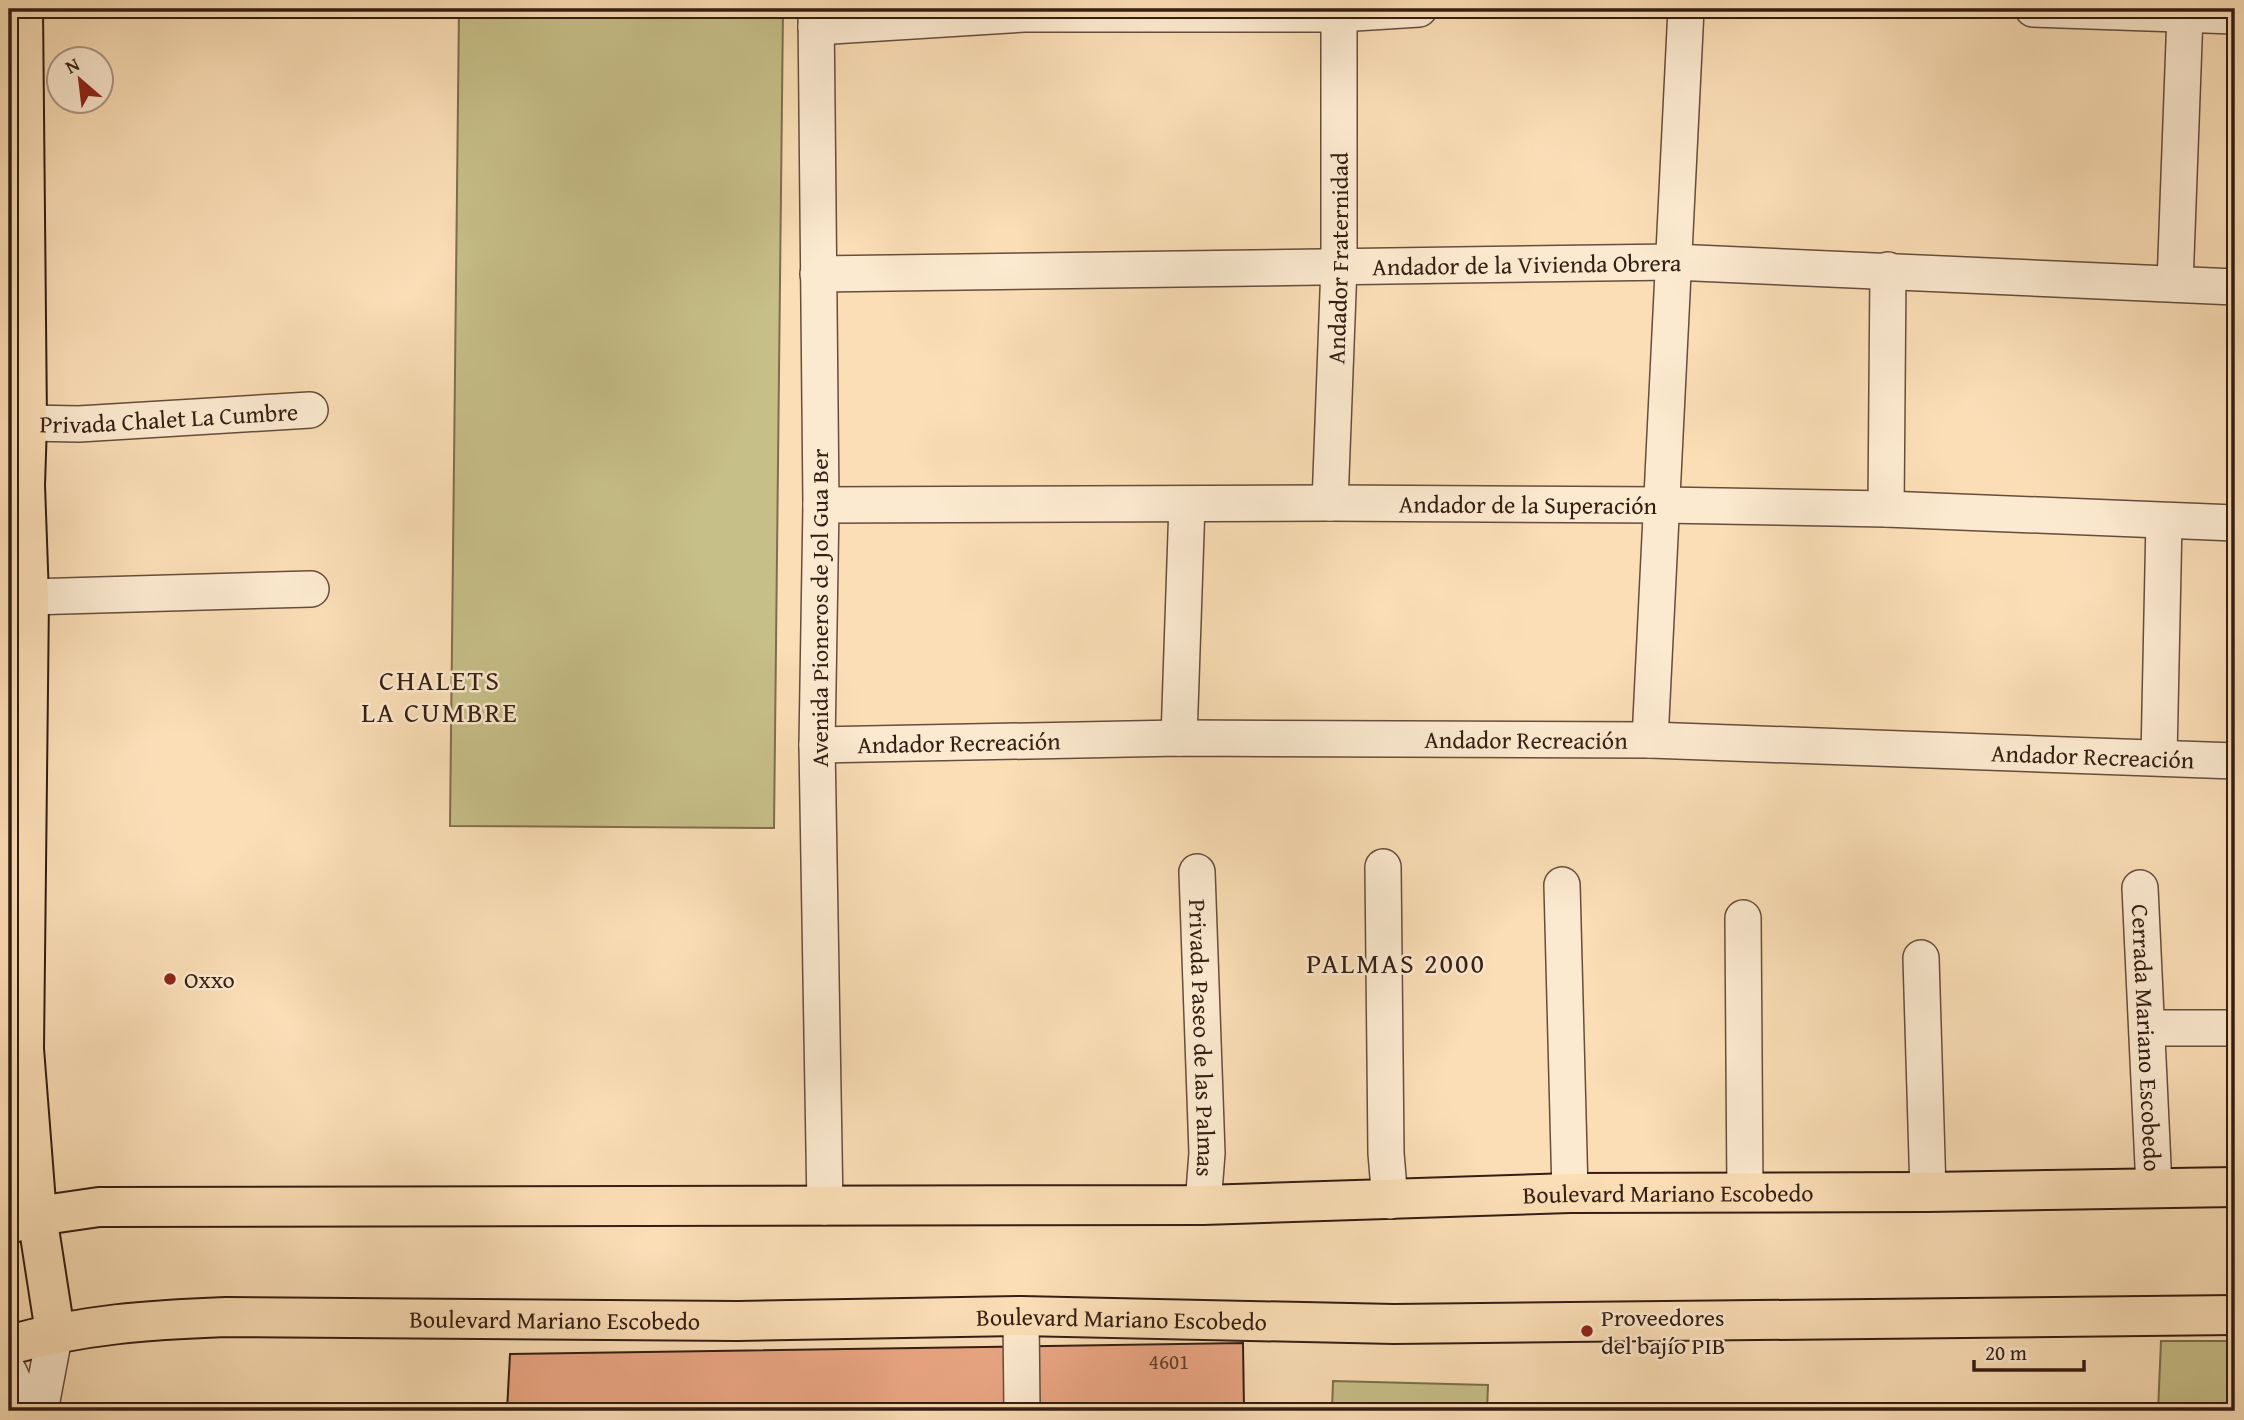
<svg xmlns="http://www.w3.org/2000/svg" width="2244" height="1420" font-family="'Gentium Book Plus',serif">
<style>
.green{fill:#c7bf88;stroke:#7e6e4e;stroke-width:2}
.building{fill:#eaa683;stroke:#341d13;stroke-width:2}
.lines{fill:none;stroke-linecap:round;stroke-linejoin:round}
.minor-casing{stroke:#664d3c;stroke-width:38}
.major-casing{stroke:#341d13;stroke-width:42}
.minor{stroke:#fcead0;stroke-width:35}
.major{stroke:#fbdeb6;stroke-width:38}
.poi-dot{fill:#8f2418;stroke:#fcead0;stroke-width:2.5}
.labels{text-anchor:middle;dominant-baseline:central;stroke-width:5;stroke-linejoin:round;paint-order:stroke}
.number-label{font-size:21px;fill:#623f2f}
.street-label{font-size:24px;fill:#341d13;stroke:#fcead0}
.poi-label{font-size:24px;fill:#341d13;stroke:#fcead0;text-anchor:start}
.quarter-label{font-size:28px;letter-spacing:2px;fill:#341d13;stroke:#fcead0}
</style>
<rect width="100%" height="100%" fill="#fbdeb6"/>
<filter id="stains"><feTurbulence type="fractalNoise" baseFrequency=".00286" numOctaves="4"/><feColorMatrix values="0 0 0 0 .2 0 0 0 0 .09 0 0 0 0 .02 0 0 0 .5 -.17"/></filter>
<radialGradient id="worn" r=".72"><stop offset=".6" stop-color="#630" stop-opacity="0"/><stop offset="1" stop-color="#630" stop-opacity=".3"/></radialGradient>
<!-- green -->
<path class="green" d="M459 9H783L774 828 450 826Z
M2161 1341H2235V1411H2158Z
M1333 1381 1488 1385 1487 1411H1332Z"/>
<!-- building -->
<path class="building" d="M1243 1343 1244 1411H507L510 1354Z"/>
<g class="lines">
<!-- minor casing -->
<g class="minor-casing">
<g id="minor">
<path d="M816 9 821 505 817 745 825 1207"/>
<path d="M2033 9 2235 16"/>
<path d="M816 27 1024 14H1339L1419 9"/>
<path id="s1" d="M818 274 1673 262 2235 287"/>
<path d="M2175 284 2185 15"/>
<path id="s2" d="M27 423 79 424 310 410"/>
<path id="s3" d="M1330 503 1339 266V14"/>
<path id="s4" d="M821 505 1330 503 1662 505 1886 509 2235 523"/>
<path d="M1886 509 1888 270"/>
<path d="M29 597 311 589"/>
<path d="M1179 738 1187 504"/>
<path d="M1650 740 1686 9"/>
<path id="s5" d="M817 745 1179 738 1650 740 2235 761"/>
<path d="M2159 757 2164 521"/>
<path d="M1383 867 1386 1153 1390 1201"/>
<path id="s6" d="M1197 872 1207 1153 1203 1205"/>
<path d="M1562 885 1570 1193"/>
<path id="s7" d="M2140 888 2154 1187"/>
<path d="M1743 918 1745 1193"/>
<path d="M1921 958 1928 1192"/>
<path d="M2147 1028H2235"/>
<path d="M1021 1316 1022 1411"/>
<path d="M9 1372 27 1411"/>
<path d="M40 1411 55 1332"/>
</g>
</g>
<!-- major casing -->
<g class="major-casing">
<g id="major">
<path d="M23 9 27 423 25 485 29 597 24 1049 37 1216 55 1332"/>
<path id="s8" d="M9 1224 37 1216 99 1207 1203 1205 1570 1193 1928 1192 2235 1187"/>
<path id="s9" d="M9 1345C85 1324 148 1320 226 1317L738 1321 1021 1316 1394 1324 2235 1315"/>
</g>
</g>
<!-- minor -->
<use href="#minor" class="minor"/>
<!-- major -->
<use href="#major" class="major"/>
</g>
<!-- markers -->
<g class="poi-dot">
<circle cx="170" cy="979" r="7"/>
<circle cx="1587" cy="1331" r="7"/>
</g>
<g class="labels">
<!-- number labels -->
<g class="number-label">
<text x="1169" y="1361">4601</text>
</g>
<!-- street labels -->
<g class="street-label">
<text stroke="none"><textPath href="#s3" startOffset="245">Andador Fraternidad</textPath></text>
<text stroke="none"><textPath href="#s1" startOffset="709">Andador de la Vivienda Obrera</textPath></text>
<text stroke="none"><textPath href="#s2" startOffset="142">Privada Chalet La Cumbre</textPath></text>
<text stroke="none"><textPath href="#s4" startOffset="707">Andador de la Superación</textPath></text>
<text transform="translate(819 608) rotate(-90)">Avenida Pioneros de Jol Gua Ber</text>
<text stroke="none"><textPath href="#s5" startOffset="709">Andador Recreación</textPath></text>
<text stroke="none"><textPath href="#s5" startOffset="142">Andador Recreación</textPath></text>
<text stroke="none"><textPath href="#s5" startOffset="1276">Andador Recreación</textPath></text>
<text stroke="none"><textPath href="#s7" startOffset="150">Cerrada Mariano Escobedo</textPath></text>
<text stroke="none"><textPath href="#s6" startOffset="166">Privada Paseo de las Palmas</textPath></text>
<text stroke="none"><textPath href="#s8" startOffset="1661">Boulevard Mariano Escobedo</textPath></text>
<text stroke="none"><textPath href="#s9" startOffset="548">Boulevard Mariano Escobedo</textPath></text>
<text stroke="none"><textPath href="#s9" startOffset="1115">Boulevard Mariano Escobedo</textPath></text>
</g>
<!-- poi labels -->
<g class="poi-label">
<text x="184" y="979">Oxxo</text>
<text x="1601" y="1317">Proveedores<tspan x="1601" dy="28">del bajío PIB</tspan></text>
</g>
<!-- quarter labels -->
<g class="quarter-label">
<text x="440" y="679">CHALETS<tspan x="440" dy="32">LA CUMBRE</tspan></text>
<text x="1396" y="962">PALMAS 2000</text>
</g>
</g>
<!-- margin -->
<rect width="2244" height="1420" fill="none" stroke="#fbdeb6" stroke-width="35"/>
<rect x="10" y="10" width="2223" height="1399" fill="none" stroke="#341d13" stroke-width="3.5"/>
<rect x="18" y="18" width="2209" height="1385" fill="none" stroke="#341d13" stroke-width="2"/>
<!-- north arrow -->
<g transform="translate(80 80) rotate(332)"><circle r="33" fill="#fcead0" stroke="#ac9884" stroke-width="2"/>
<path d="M0-5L12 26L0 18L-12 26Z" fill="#8f2418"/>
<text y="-10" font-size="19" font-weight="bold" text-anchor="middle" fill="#341d13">N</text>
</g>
<!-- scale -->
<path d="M1974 1360v10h110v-10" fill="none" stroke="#341d13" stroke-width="3.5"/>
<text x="1985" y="1360" font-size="21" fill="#341d13" stroke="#fcead0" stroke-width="5" paint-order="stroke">20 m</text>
<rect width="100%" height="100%" filter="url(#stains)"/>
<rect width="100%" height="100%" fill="url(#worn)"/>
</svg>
